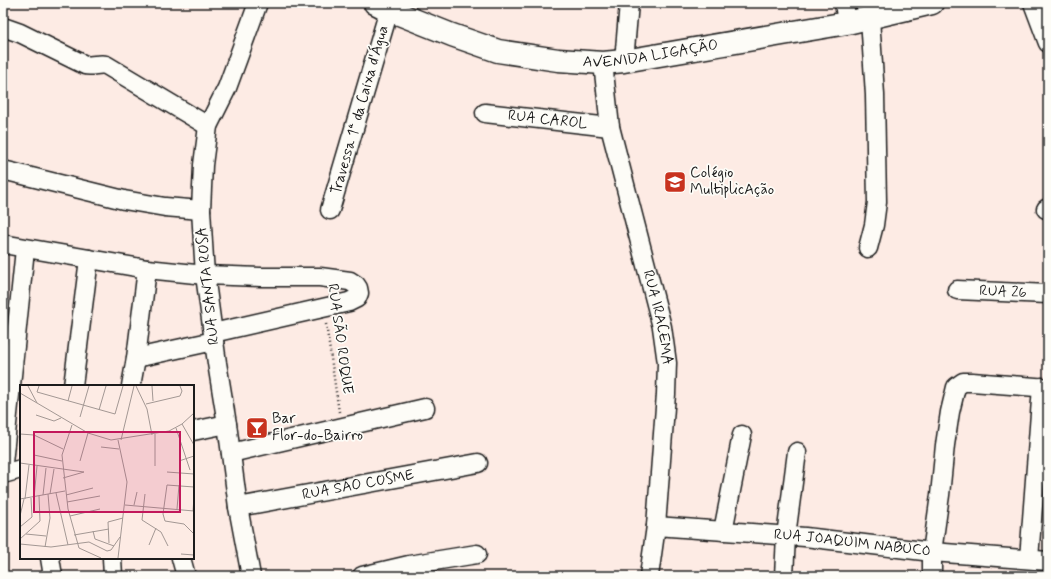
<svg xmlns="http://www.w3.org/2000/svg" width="1051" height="579" font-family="Mynerve,sans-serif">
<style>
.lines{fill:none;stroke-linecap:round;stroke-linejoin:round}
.minor-casing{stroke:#1c1c1c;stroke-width:21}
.primary-casing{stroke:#1c1c1c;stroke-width:25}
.path{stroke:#1c1c1c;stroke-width:2.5;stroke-dasharray:1 3;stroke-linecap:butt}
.minor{stroke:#fdfcf7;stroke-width:18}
.primary{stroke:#fdfcf7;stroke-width:22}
.labels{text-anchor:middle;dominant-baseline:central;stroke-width:3.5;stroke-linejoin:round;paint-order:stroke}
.street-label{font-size:15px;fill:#1c1c1c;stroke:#fdfcf7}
.poi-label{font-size:15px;fill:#1c1c1c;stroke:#fdfcf7;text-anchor:start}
.inset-road{fill:none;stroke:#a39894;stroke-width:1}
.view{fill:#c2185b;fill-opacity:0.15;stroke:#c2185b;stroke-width:2}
.inset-edge{fill:none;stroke:#1c1c1c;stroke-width:2}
</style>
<rect width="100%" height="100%" fill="#fdebe4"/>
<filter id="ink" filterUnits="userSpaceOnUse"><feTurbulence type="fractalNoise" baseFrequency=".025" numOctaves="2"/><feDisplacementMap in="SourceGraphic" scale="8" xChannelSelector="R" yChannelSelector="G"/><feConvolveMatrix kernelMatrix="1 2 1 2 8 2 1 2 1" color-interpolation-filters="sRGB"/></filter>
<g filter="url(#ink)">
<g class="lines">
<!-- minor casing -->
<g class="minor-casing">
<g id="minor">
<path d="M844 3 847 23"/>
<path d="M1033 3 1048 43"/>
<path d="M3 27 20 33 85 65C92 67 99 63 106 65L208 126"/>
<path d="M624 61 629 3"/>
<path id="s1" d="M603 63 610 127 662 327 667 363 666 394 656 526 649 576"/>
<path id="s2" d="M485 113 610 127"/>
<path d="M3 170 124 200 165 207 201 210"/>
<path d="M1046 209 1048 208"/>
<path d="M330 210 389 10"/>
<path d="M3 244 147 269 205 275 260 277H320L350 281 356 285 358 288 359 293 357 298 349 302 213 333"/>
<path d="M868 248 874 225 877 202 875 95 870 18"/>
<path id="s3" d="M957 290 1048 294"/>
<path d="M136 358 214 341"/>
<path d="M73 386 89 259"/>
<path d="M131 386 136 358 147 269"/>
<path d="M193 431 227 424"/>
<path d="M231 453 425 408"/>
<path d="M3 463 25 249"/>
<path d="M3 474 21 469"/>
<path id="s4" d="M238 507 478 463"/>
<path id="s5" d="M656 526 805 537 932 552 1048 561"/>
<path d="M723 531 742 435"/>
<path d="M50 558 53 576"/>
<path d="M112 558 113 576"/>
<path d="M181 558 186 576"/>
<path d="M1029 559 1042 387"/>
<path d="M251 576 238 507 227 424 217 363 205 275 201 210 203 165 208 126 227 88 258 3"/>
<path d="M362 576 409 565 477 554"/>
<path d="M784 576 786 536 797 452"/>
<path d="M932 576V552L940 495 945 445 950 412 956 387 963 382H972L1048 388"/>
</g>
</g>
<!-- primary casing -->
<g class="primary-casing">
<g id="primary">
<path id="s6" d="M375 3 389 10 452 35 498 51 558 60 603 63 624 61 847 23 932 3"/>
</g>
</g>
<!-- path -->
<path class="path" d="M326 324 339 412"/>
<!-- minor -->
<use href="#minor" class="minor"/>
<!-- primary -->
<use href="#primary" class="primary"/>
</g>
</g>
<!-- icons -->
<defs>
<g id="school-square" transform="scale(1.15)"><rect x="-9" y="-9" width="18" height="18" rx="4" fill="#c8321e" stroke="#fdfcf7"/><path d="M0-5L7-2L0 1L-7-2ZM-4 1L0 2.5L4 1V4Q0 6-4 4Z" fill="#fff"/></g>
<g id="bar-square" transform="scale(1.15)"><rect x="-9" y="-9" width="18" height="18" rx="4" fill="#c8321e" stroke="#fdfcf7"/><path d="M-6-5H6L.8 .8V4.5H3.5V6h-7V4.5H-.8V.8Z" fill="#fff"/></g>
</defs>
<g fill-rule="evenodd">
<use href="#school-square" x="675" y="182"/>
<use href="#bar-square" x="257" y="428"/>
</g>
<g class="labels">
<!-- street labels -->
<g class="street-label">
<text stroke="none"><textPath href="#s6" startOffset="286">AVENIDA LIGAÇÃO</textPath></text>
<text transform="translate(360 110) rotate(-74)">Travessa 1ª da Caixa d'Água</text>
<text stroke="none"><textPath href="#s2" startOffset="63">RUA CAROL</textPath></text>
<text transform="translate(208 286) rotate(-96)">RUA SANTA ROSA</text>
<text stroke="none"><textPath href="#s3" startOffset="46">RUA 26</textPath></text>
<text stroke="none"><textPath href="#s1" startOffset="261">RUA IRACEMA</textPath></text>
<text transform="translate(340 339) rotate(82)">RUA SÃO ROQUE</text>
<text stroke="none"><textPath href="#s4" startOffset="122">RUA SÃO COSME</textPath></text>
<text stroke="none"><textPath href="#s5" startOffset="197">RUA JOAQUIM NABUCO</textPath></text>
</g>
<!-- poi labels -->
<g class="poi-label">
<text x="690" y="173">Colégio<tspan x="690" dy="17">MultiplicAção</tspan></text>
<text x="272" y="419">Bar<tspan x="272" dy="17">Flor-do-Bairro</tspan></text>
</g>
</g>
<!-- overview -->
<g transform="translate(20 385)">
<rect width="174" height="174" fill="#fdebe4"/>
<path class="inset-road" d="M8 1 17 18M19 1 17 7 95 29 103 1M116 1 127 24 132 50M132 1 133 16M0 8 68 48 91 55 149 46 162 39 174 28M48 16 52 1M126 19 160 11 162 6 160 1M79 25 86 1M16 30 34 36 41 33M60 32 69 1M162 39 174 60M52 40 42 70 48 124 59 163 81 173M156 43 170 85M0 49 14 50 43 64M98 55 107 97 98 173M101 55 114 1M81 62 99 64M14 70 42 76M60 76 68 48M159 76 174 71M0 78 64 87 43 93M135 81V49M147 87 174 89M174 102 147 100 143 129 145 136 164 139 174 149M36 108 48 160M30 109 34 84M125 109 122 135 141 147 148 161M23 110 26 83M46 110 73 103M14 113 17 81M0 114 45 106M5 114 9 80M47 117 80 111M105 120 174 126M114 120 117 107M157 124 159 100M173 126 174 112M0 131 4 114M50 131 80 124M0 142 12 132 11 113M73 146 75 154 94 161M6 149 26 151M54 150 89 144M0 154 20 136 19 111M89 158 88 137 103 133M0 159 31 162 69 157 87 166 91 165 100 152M129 160 136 143M25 162 30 133 28 109M161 169 174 170"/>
<path class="view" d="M14 47H160V127H14Z"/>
<rect width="174" height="174" class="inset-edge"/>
</g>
<!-- margin -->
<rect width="1051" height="579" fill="none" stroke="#fdfcf7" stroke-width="16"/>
<rect x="8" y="8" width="1035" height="563" fill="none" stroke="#1c1c1c" stroke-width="1.5" filter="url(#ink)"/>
</svg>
